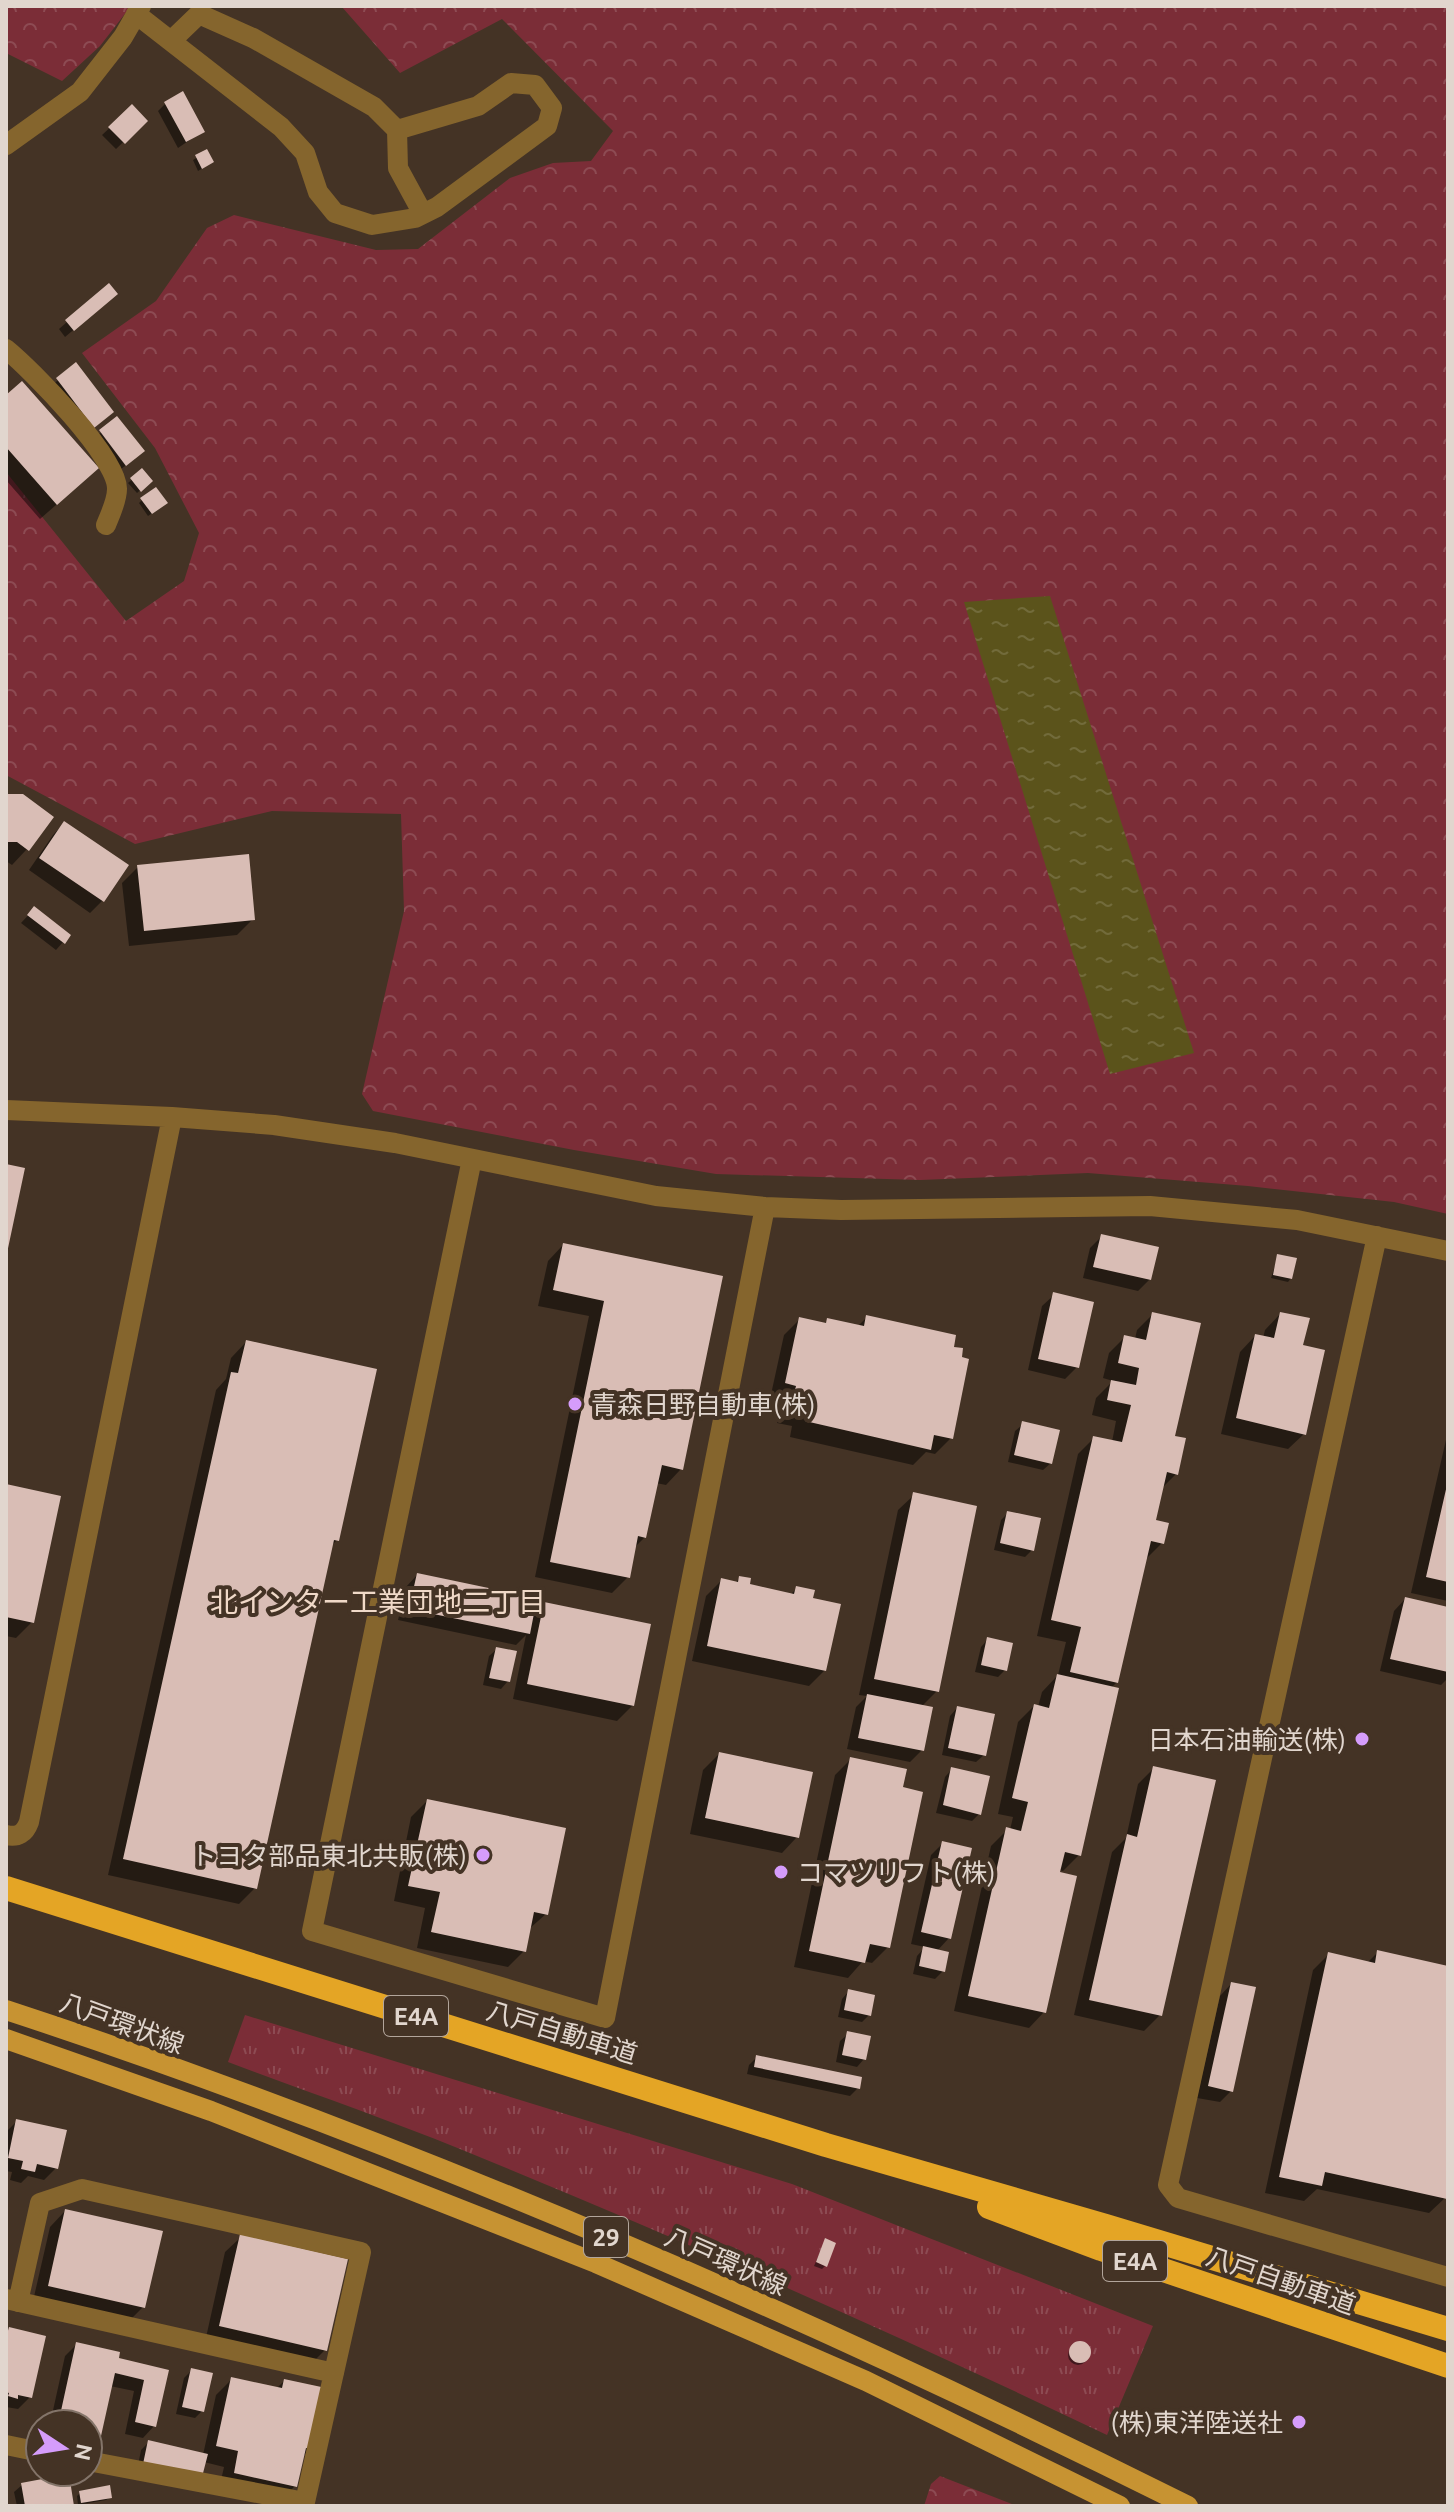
<svg xmlns="http://www.w3.org/2000/svg" width="1454" height="2512" font-family="Ubuntu,'Noto Sans JP',sans-serif">
<style>
.grass{fill:url(#grass-tufts)}
.forest{fill:url(#forest-crowns)}
.water{fill:url(#water-ripples)}
.shadow{fill:#0007}
.building{fill:#d9bdb5}
.lines{fill:none;stroke-linecap:round;stroke-linejoin:round}
.minor{stroke:#85652d;stroke-width:20}
.major{stroke:#c79332;stroke-width:20}
.highway{stroke:#e4a525;stroke-width:24}
.poi-dot{fill:#d59cfb;stroke:#443325;stroke-width:3}
.labels{text-anchor:middle;dominant-baseline:central;stroke-width:8;stroke-linejoin:round;paint-order:stroke}
.shield{fill:#443325;stroke:#b2a59b;stroke-width:2}
.shield-label{font-size:24px;font-weight:bold;fill:#e1d6ce}
.poi-label{font-size:26px;fill:#e1d6ce;stroke:#443325;text-anchor:end}
.street-label{font-size:26px;fill:#e1d6ce;stroke:#443325}
.neighbourhood-label{font-size:28px;fill:#f0d9c8;stroke:#443325}
</style>
<defs>
<pattern id="grass-tufts" width="24" height="20" patternUnits="userSpaceOnUse" patternTransform="scale(2)"><rect width="24" height="20" fill="#7b2d37"/><path d="M3 7l-1-3M5 7V3M7 7l1-3M15 17l-1-3M17 17v-4M19 17l1-3" fill="none" stroke="#8d4b53"/></pattern>
<pattern id="forest-crowns" width="20" height="18" patternUnits="userSpaceOnUse" patternTransform="scale(2)"><rect width="20" height="18" fill="#7b2d37"/><path d="M2 6a3 3 0 1 1 6 0M12 15a3 3 0 1 1 6 0" fill="none" stroke="#8d4b53"/></pattern>
<pattern id="water-ripples" width="26" height="14" patternUnits="userSpaceOnUse" patternTransform="scale(2)"><rect width="26" height="14" fill="#5b531b"/><path d="M2 4q2-2 4 0t4 0M15 11q2-2 4 0t4 0" fill="none" stroke="#726b3b"/></pattern>
</defs>
<rect width="100%" height="100%" fill="#443325"/>
<!-- grass -->
<path class="grass" d="M245 2015 792 2184 1153 2326 1107 2435C894 2333 678 2238 460 2149 384 2118 305 2091 228 2062Z"/>
<!-- forest -->
<path class="forest" d="M6 6H131L100 46 62 81 6 53Z
M344 6H1448V1214L1394 1202 1248 1186 1088 1173 920 1180 716 1174 574 1150 373 1111 362 1094 404 911 401 814 272 811 135 844 6 775V472L126 621 184 581 199 533 155 448 82 353 156 301 207 228 234 215 376 250 418 249 510 178 553 163 591 161 613 131 502 19 400 73 342 7Z
M940 2476 1017 2506H924L931 2484Z"/>
<!-- water -->
<path class="water" d="M1050 596 1194 1053 1110 1074 964 602Z"/>
<!-- shadow -->
<path class="shadow" d="M165 104 203 131 178 148 158 111Z
M132 107 145 121 116 149 102 135Z
M206 152 208 165 198 171 193 160Z
M108 286V301L65 337 59 329Z
M76 365 85 434 50 387Z
M6 398 80 484 40 519 6 480Z
M117 419 135 459 118 471 93 439Z
M142 471 151 481 137 493 128 483Z
M142 500 163 506 148 516 139 503Z
M6 796 27 849 12 865 6 861Z
M64 823 126 866 102 901 90 913 29 870 53 835Z
M138 867 253 919 237 935 129 946 122 883Z
M34 909 63 942 56 950 21 923Z
M1102 1236 1150 1279 1138 1291 1083 1278 1090 1248Z
M563 1245 721 1278 681 1469 666 1485 656 1483 645 1537 634 1548 628 1577 612 1593 535 1577 589 1316 538 1306 548 1261Z
M1278 1256 1291 1278 1288 1282 1271 1278Z
M1054 1295 1077 1367 1065 1379 1028 1370 1042 1306Z
M1153 1314 1176 1474 1161 1489 1153 1522 1162 1543 1146 1559 1117 1682 1111 1688 1079 1855 1063 1871 1059 1870 1044 2012 1029 2028 954 2011 991 1846 1007 1830H1010L1013 1817 998 1814 1018 1722 1034 1706 1038 1707 1042 1692 1058 1675 1066 1642 1037 1636 1078 1454 1094 1438 1112 1442 1116 1421 1092 1415 1096 1398 1113 1381 1103 1378 1109 1353 1125 1337 1135 1339 1137 1330Z
M1280 1314 1304 1434 1288 1449 1221 1434 1240 1352 1255 1336 1263 1338 1265 1330Z
M867 1317 951 1438 935 1454 926 1452 913 1465 790 1437 792 1426 777 1423 781 1401 770 1399 784 1335 800 1319 824 1324 828 1321 857 1327Z
M246 1342 337 1540 331 1546 255 1888 239 1904 108 1875 216 1390 226 1379 231 1358Z
M1023 1424 1051 1463 1043 1470 1008 1462 1015 1431Z
M1448 1431V1601L1411 1593Z
M6 1487 32 1622 16 1638 6 1636Z
M914 1495 937 1691 921 1707 922 1750 910 1762 847 1749 856 1707 867 1696 859 1695 898 1510Z
M1008 1513 1032 1550 1025 1557 994 1550 1001 1520Z
M417 1575 531 1618 545 1604 633 1705 617 1721 513 1699 526 1635 516 1645 398 1620 406 1587Z
M740 1578 748 1586 790 1595 797 1588 811 1599 825 1670 809 1686 692 1661 706 1596 722 1580 735 1583Z
M1405 1599 1448 1609V1678L1441 1685 1380 1671 1394 1611Z
M988 1639 1005 1670 998 1677 975 1672 981 1647Z
M497 1649 508 1681 501 1689 483 1685 489 1656Z
M957 1708 984 1755 976 1762 942 1755 950 1716Z
M719 1754 797 1837 782 1853 690 1834 703 1770Z
M850 1760 888 1947 872 1963 863 1961 848 1978 794 1967 835 1775Z
M1154 1768 1160 2015 1144 2031 1074 2015 1112 1852 1126 1838 1138 1784Z
M952 1769 979 1814 972 1821 936 1813 945 1777Z
M427 1801 546 1914 529 1929 524 1951 508 1967 417 1948 425 1908 394 1901 411 1817Z
M943 1843 949 1938 937 1951 943 1971 935 1979 913 1974 917 1956 925 1947 911 1944 931 1855Z
M1378 1952 1448 1968V2183L1445 2198 1429 2213 1317 2189 1304 2201 1265 2193 1313 1970 1328 1955 1367 1963Z
M1231 1984V2091L1220 2102 1197 2098 1220 1996Z
M849 1991 869 2015 862 2022 838 2017 842 1999Z
M848 2034 864 2059 857 2067 836 2062 840 2041Z
M757 2057 858 2088 850 2096 747 2074 749 2065Z
M17 2121 56 2168 44 2180 28 2176 21 2183 10 2180 12 2172 6 2171V2132Z
M65 2211 143 2307 128 2322 33 2301 50 2227Z
M241 2237 325 2350 309 2366 205 2342 225 2252Z
M825 2241V2266L822 2269 814 2266Z
M9 2330 30 2397 18 2409 6 2407V2333Z
M77 2344 116 2359 167 2371 154 2426 143 2438 125 2434 134 2391 110 2386 99 2435 88 2446V2424H50L65 2356Z
M1068 2355a10 10 0 1 1 20 0a10 10 0 1 1-20 0Z
M192 2370 202 2411 195 2418 176 2414 184 2378Z
M232 2379 276 2389 284 2381 311 2448 301 2458 295 2486 279 2502 219 2489 224 2467 204 2462 137 2471 141 2450 149 2442 203 2455 216 2395Z
M22 2485 72 2506H17L14 2492Z
M80 2493 110 2497 106 2500 78 2505 77 2496Z"/>
<!-- building -->
<path class="building" d="M183 91 205 132 186 142 164 102Z
M132 104 148 121 125 144 108 127Z
M207 149 214 162 202 169 195 155Z
M109 283 118 294 74 331 65 320Z
M76 362 114 412 94 428 56 378Z
M22 381 99 468 57 505 6 447V395Z
M117 416 145 451 126 466 99 430Z
M142 468 153 481 141 492 130 478Z
M156 487 168 503 152 514 140 498Z
M6 794H23L54 817 29 851 17 842H6Z
M64 821 129 865 104 902 39 858Z
M249 854 255 920 144 931 137 865Z
M34 906 71 935 65 944 27 915Z
M6 1164 25 1168 7 1253 6 1252Z
M1101 1234 1159 1247 1151 1280 1093 1267Z
M563 1243 723 1276 683 1470 662 1465 646 1538 638 1536 630 1578 550 1562 604 1301 553 1290Z
M1277 1254 1297 1258 1292 1279 1273 1275Z
M1053 1292 1094 1302 1079 1368 1038 1359Z
M1152 1312 1201 1323 1175 1436 1186 1438 1178 1475 1167 1472 1156 1520 1169 1523 1164 1544 1151 1541 1118 1683 1070 1672 1081 1627 1051 1620 1093 1436 1122 1442 1131 1405 1107 1400 1111 1380 1136 1385 1139 1368 1118 1363 1124 1335 1146 1340Z
M1280 1312 1310 1318 1303 1345 1325 1350 1306 1435 1236 1418 1255 1334 1274 1338Z
M866 1315 956 1335 954 1347 963 1348 962 1357 969 1359 953 1439 934 1435 931 1450 805 1421 807 1411 791 1407 796 1386 785 1383 799 1317 826 1323 827 1318 864 1326Z
M246 1340 377 1369 339 1541 334 1540 257 1889 123 1859 231 1372 238 1373Z
M1022 1421 1060 1430 1052 1464 1014 1455Z
M6 1484 61 1496 34 1623 6 1617Z
M1447 1485H1448V1582L1426 1577Z
M913 1492 977 1506 939 1692 874 1679Z
M1007 1511 1041 1518 1034 1551 1000 1543Z
M417 1573 537 1598 530 1634 409 1609Z
M739 1576 751 1578 750 1584 794 1594 796 1586 815 1590 813 1598 841 1604 826 1671 707 1646 721 1578 738 1582Z
M1405 1597 1448 1607V1672L1390 1659Z
M544 1602 651 1624 634 1706 527 1684Z
M987 1637 1013 1643 1007 1671 981 1665Z
M496 1647 517 1651 510 1682 489 1678Z
M1057 1674 1119 1688 1081 1856 1065 1852 1060 1872 1077 1876 1046 2013 968 1996 1006 1827 1021 1831 1028 1802 1012 1798 1034 1704 1049 1708Z
M867 1694 933 1707 924 1751 858 1738Z
M957 1706 995 1714 986 1756 948 1748Z
M719 1752 813 1772 799 1838 705 1818Z
M850 1757 907 1769 903 1787 923 1792 890 1948 870 1944 865 1963 809 1951Z
M1153 1766 1216 1780 1162 2016 1089 2000 1127 1834 1137 1837Z
M951 1767 990 1776 981 1815 943 1805Z
M427 1799 566 1828 548 1915 534 1912 526 1952 431 1932 440 1892 408 1886Z
M942 1841 972 1848 951 1939 921 1932Z
M923 1946 949 1952 945 1972 919 1966Z
M1377 1950 1448 1966 1447 2199 1325 2172 1322 2186 1279 2177 1328 1952 1375 1963Z
M1231 1982 1256 1987 1233 2092 1208 2086Z
M848 1989 875 1995 871 2016 844 2010Z
M847 2031 871 2036 866 2060 842 2055Z
M756 2055 862 2077 860 2089 754 2067Z
M16 2119 67 2130 58 2169 37 2164 35 2172 21 2169 23 2161 8 2158Z
M65 2209 163 2231 145 2308 48 2286Z
M240 2234 348 2259 327 2351 219 2326Z
M825 2238 836 2243 827 2267 816 2262Z
M9 2327 46 2336 32 2398 18 2395V2399L8 2396 9 2393 6 2392V2338Z
M1069 2352a11 11 0 1 1 22 0a11 11 0 1 1-22 0Z
M76 2342 120 2352 119 2358 169 2370 156 2427 135 2422 144 2380 115 2373 101 2436 90 2434 91 2427 88 2424 59 2420Z
M191 2368 213 2373 204 2412 182 2407Z
M231 2377 282 2388 284 2379 326 2388 313 2449 306 2448 297 2487 234 2473 238 2451 216 2446Z
M148 2440 208 2454 202 2477 143 2464Z
M69 2474 74 2506H25L21 2483Z
M110 2485 112 2498 81 2503 79 2491Z"/>
<g class="lines">
<!-- minor -->
<path class="minor" d="M136 14 281 127 305 153 318 192 335 213 372 225 415 218 437 207 547 126 552 108 535 85 511 83 478 106 397 130
M171 41 199 14 253 38 374 107 397 130 398 168 423 214
M6 145 80 92 123 37 141 6
M6 349C32 370 118 458 117 489 117 501 110 515 106 525
M6 1110 172 1117 274 1125 395 1143 656 1196 765 1207 841 1210 1150 1206 1297 1220 1448 1251
M472 1159 312 1931 605 2018 765 1207
M1377 1236 1168 2185 1178 2198 1448 2277
M6 1835C18 1838 25 1833 29 1822L172 1117
M6 2299 334 2373
M18 2302 40 2203 82 2189 361 2252 305 2502 88 2461
M6 2445 40 2452"/>
<!-- major -->
<path class="major" d="M6 2010C412 2143 806 2315 1188 2506
M6 2039 211 2111 596 2263 866 2381 1120 2506"/>
<!-- highway -->
<path class="highway" d="M6 1888 826 2145 1106 2226 1448 2329
M989 2207 1101 2249 1448 2366"/>
</g>
<!-- markers -->
<g class="poi-dot">
<circle cx="575" cy="1404" r="8"/>
<circle cx="1362" cy="1739" r="8"/>
<circle cx="483" cy="1855" r="8"/>
<circle cx="781" cy="1872" r="8"/>
<circle cx="1299" cy="2422" r="8"/>
</g>
<g class="labels">
<!-- shield labels -->
<g class="shield">
<rect x="384" y="1996" width="64" height="40" rx="6"/>
<rect x="584" y="2217" width="44" height="40" rx="6"/>
<rect x="1103" y="2241" width="64" height="40" rx="6"/>
</g>
<g class="shield-label">
<text x="416" y="2016">E4A</text>
<text x="606" y="2237">29</text>
<text x="1135" y="2261">E4A</text>
</g>
<!-- poi labels -->
<g class="poi-label">
<text x="591" y="1404" text-anchor="start">青森日野自動車(株)</text>
<text x="1346" y="1739">日本石油輸送(株)</text>
<text x="467" y="1855">トヨタ部品東北共販(株)</text>
<text x="797" y="1872" text-anchor="start">コマツリフト(株)</text>
<text x="1283" y="2422">(株)東洋陸送社</text>
</g>
<!-- street labels -->
<g class="street-label">
<text transform="translate(122 2023) rotate(20)">八戸環状線</text>
<text transform="translate(562 2032) rotate(17)">八戸自動車道</text>
<text transform="translate(726 2261) rotate(24)">八戸環状線</text>
<text transform="translate(1281 2280) rotate(19)">八戸自動車道</text>
</g>
<!-- neighbourhood labels -->
<g class="neighbourhood-label">
<text x="378" y="1601">北インター工業団地二丁目</text>
</g>
</g>
<!-- border -->
<rect width="1454" height="2512" fill="none" stroke="#e1d6ce" stroke-width="16"/>
<!-- north arrow -->
<g transform="translate(64 2448) rotate(102)"><circle r="38" fill="#443325" stroke="#837469" stroke-width="2"/>
<path d="M0-6L14 30L0 20L-14 30Z" fill="#d59cfb"/>
<text y="-12" font-size="22" font-weight="bold" text-anchor="middle" fill="#e1d6ce">N</text>
</g>
</svg>
